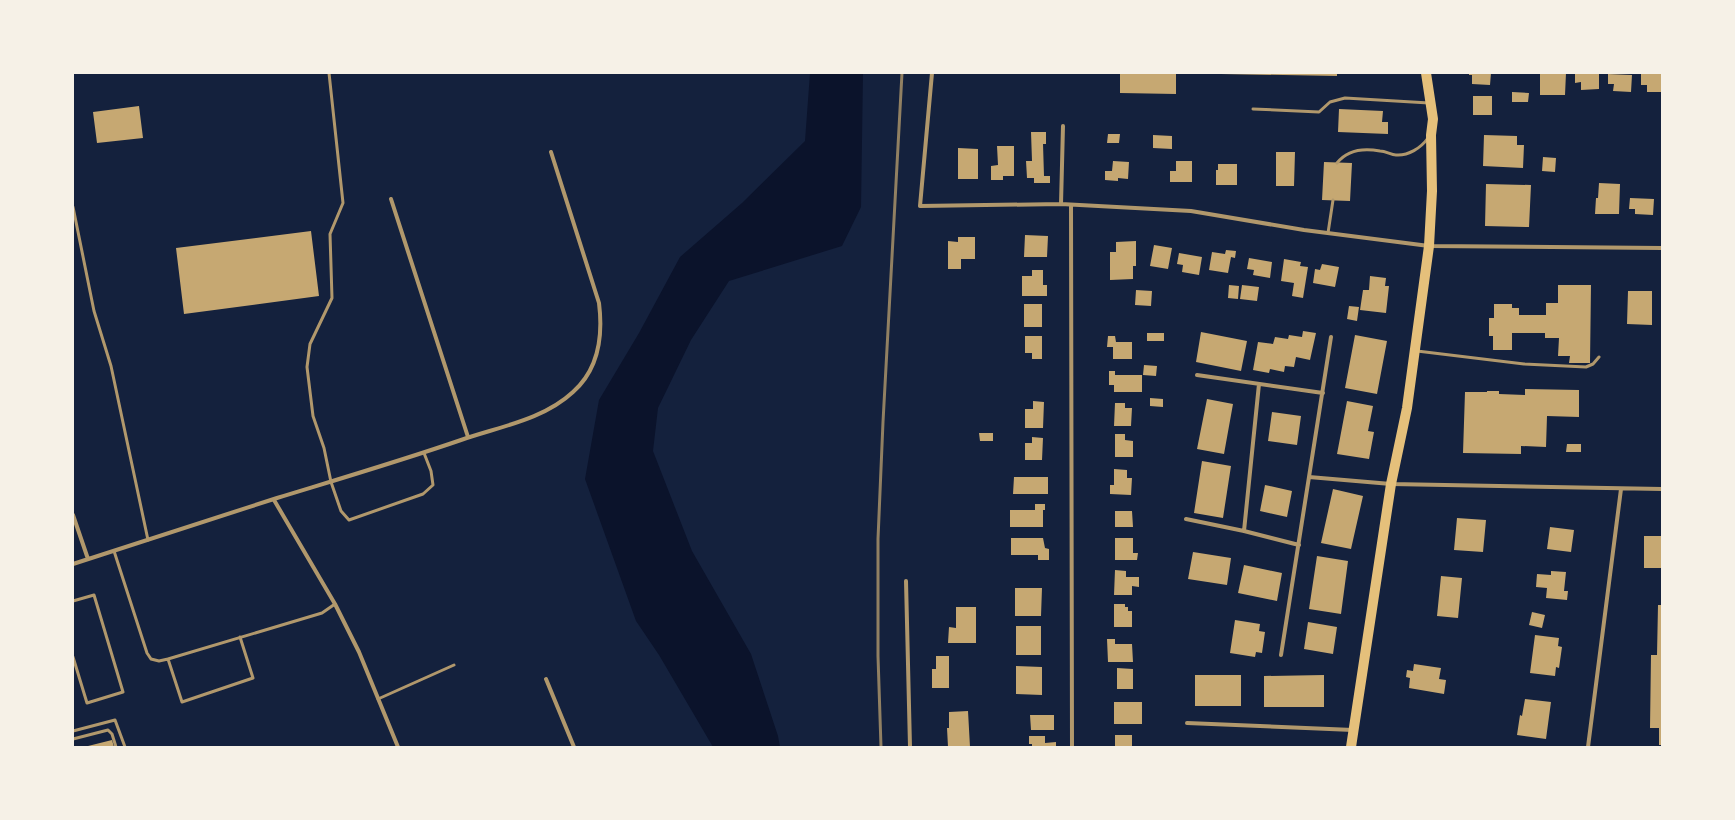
<svg xmlns="http://www.w3.org/2000/svg" width="1735" height="820" font-family="Barlow,sans-serif">
<style>
.water{fill:#0b132b}
.building{fill:#c6a872}
.lines{fill:none;stroke-linecap:round;stroke-linejoin:round}
.service{stroke:#b1986c;stroke-width:3}
.minor{stroke:#b1986c;stroke-width:4}
.primary{stroke:#e5c07b;stroke-width:10}
.rail{stroke:#918062;stroke-width:3}
</style>
<rect width="100%" height="100%" fill="#14213d"/>
<!-- water -->
<path class="water" d="M810 73H863L861 207 842 246 729 281 691 340 658 408 653 451 692 551 751 654 778 736 780 747H713L659 655 636 621 585 479 599 400 639 333 680 257 742 203 805 141Z"/>
<!-- building -->
<path class="building" d="M1120 73H1176V94L1120 93Z
M1221 73H1337V76L1221 74Z
M1469 73H1491L1490 85 1472 84V75H1469Z
M1540 73H1566L1565 95H1540Z
M1599 73V89L1581 90V82L1575 83V74Z
M1608 74 1632 75 1631 92 1613 91 1614 84H1608Z
M1641 74H1662V92H1647V85H1641Z
M1512 92 1529 93 1528 102H1512Z
M1473 96H1492V115H1473Z
M139 106 143 138 97 143 93 112Z
M1339 109 1383 111 1382 122H1388V134L1338 132Z
M1031 132H1046V144H1043L1044 176H1050V183H1034V178H1027L1026 161H1032Z
M1108 134H1120L1119 143H1107Z
M1153 135 1172 136V149L1153 148Z
M1484 135 1517 136V145H1524L1523 168 1483 166Z
M997 146H1014V176H1003V180H991V166L998 165Z
M958 148 978 149V179H958Z
M1276 152H1295L1294 186H1276Z
M1543 157 1556 158 1555 172 1542 171Z
M1113 161 1129 162 1128 179 1118 178V181L1105 180V171H1112Z
M1176 161H1192V182H1170V171H1176Z
M1324 162 1352 163 1350 201 1322 200Z
M1218 164H1237V185H1216V170H1218Z
M1599 183 1620 184 1619 214H1595L1596 198H1598Z
M1486 184 1531 185 1529 227 1485 226Z
M1630 198 1654 199 1653 215 1635 214V209H1629Z
M311 231 319 296 184 314 176 248Z
M1025 235 1048 236 1047 257H1024Z
M958 237H975V259H961V269H948V241L958 242Z
M1136 241V266H1133V279L1110 280V252H1116V242Z
M1154 245 1172 248 1168 269 1150 266Z
M1226 250 1236 251 1235 258 1231 257 1228 273 1209 270 1212 252 1225 254Z
M1179 253 1202 257 1199 275 1182 272 1183 265 1177 264Z
M1249 258 1272 262 1270 278 1253 275 1254 270 1247 269Z
M1284 259 1301 262 1300 266 1308 267 1303 298 1292 296 1294 283 1281 281Z
M1322 264 1339 267 1335 287 1313 283 1315 269 1320 270Z
M1032 270H1043V285H1047V296H1022V276H1032Z
M1370 276 1386 278 1385 286H1389L1386 313 1360 310 1363 290H1369Z
M1229 285 1239 286 1238 299 1228 298Z
M1242 285 1259 287 1257 301 1240 299Z
M1558 285H1591L1590 363H1569L1570 356H1558L1559 338H1545V333H1512V350H1493V336H1489V318H1494V304H1512V308H1519V315H1546V303H1558Z
M1136 290 1152 291 1151 306 1135 305Z
M1628 291H1652V325L1627 324Z
M1024 304H1042V327H1024Z
M1349 306 1359 307 1357 321 1347 319Z
M1303 331 1316 333 1310 360 1296 357 1294 367 1285 366 1284 372 1270 369 1269 373 1253 370 1258 342 1273 344 1275 337 1288 339 1289 335 1302 337Z
M1201 332 1247 341 1241 371 1196 362Z
M1147 333H1164V341H1147Z
M1355 335 1387 341 1377 394 1345 388Z
M1025 336H1042V359H1032V353H1025Z
M1108 336H1115L1116 342H1132V359H1113V347H1107Z
M1144 365 1157 366 1156 376 1143 375Z
M1109 371H1115V375H1142V392H1114V385H1109Z
M1525 389 1579 390V417L1547 416 1546 447 1521 446V454L1463 453 1465 392H1487V391H1499V394L1525 395Z
M1150 398 1163 399V407L1150 406Z
M1207 399 1233 404 1224 454 1197 449Z
M1033 401 1044 402 1043 428H1025V409H1033Z
M1347 401 1373 406 1368 431 1374 432 1369 459 1337 454Z
M1115 403H1125V408H1132L1131 426H1114Z
M1272 412 1301 416 1297 445 1268 441Z
M979 433H993V441H980Z
M1115 434H1125V440L1133 441V457H1115Z
M1032 437 1043 438 1042 460H1025V443H1032Z
M1567 444H1581V452H1566Z
M1202 461 1231 466 1223 518 1194 513Z
M1114 469 1127 470V478H1132L1131 495 1110 494V485H1114Z
M1014 477H1048V494H1013Z
M1265 485 1292 491 1287 517 1260 511Z
M1333 489 1363 496 1351 549 1321 543Z
M1035 504H1045V510H1043V527H1010V510H1035Z
M1115 511H1132L1133 527H1115Z
M1457 518 1486 520 1483 552 1454 550Z
M1550 527 1574 530 1571 552 1547 549Z
M1644 536H1662V568H1644Z
M1011 538H1043L1045 548 1049 549V560H1038V555H1011Z
M1115 538H1133V553H1138L1137 560H1115Z
M1193 552 1231 558 1227 585 1188 579Z
M1317 556 1348 561 1341 614 1309 609Z
M1244 565 1282 573 1277 601 1238 593Z
M1115 570 1126 571V577H1139V587L1132 586V595H1114Z
M1551 571 1566 572 1564 591H1568L1567 600 1546 598 1547 588 1536 587 1537 574 1551 575Z
M1441 576 1462 578 1458 618 1437 616Z
M1015 588H1042L1041 616H1015Z
M1114 604H1125V607H1128V611H1132V627H1114Z
M1658 605H1662V745H1659V728H1650L1651 655H1657Z
M956 607H976V643H948L949 627 956 628Z
M1532 612 1545 615 1542 628 1529 625Z
M1235 620 1260 624 1259 631 1265 632 1262 653 1256 652 1255 657 1230 653Z
M1308 622 1337 627 1333 654 1304 649Z
M1016 626H1041V655H1016Z
M1535 635 1559 638 1558 646 1562 647 1559 668 1556 667 1555 676 1530 673Z
M1107 639H1115V644H1132L1133 662H1108Z
M936 656H949V688H932V669H936Z
M1414 664 1441 668 1439 679 1446 680 1444 694 1409 688 1410 678 1406 677 1407 670 1413 671Z
M1016 666 1042 667V695L1016 694Z
M1117 668 1133 669V689H1117Z
M1195 675H1241V706H1195Z
M1324 675V707H1264V676Z
M1525 699 1551 702 1546 739 1517 735 1520 715 1522 716Z
M1114 702H1142V724H1114Z
M968 711 970 747H948L947 728H949V712Z
M1030 715H1054V730H1031Z
M1115 735H1132V747H1115Z
M1029 736H1045V743L1056 742V747H1032V744H1029Z
M112 740 114 747H88V746Z"/>
<g class="lines">
<!-- service -->
<path class="service" d="M329 73 343 203 330 234 332 298 310 344 307 367 313 416 324 448 331 482 341 511 349 520 423 494 433 485 431 471 424 453
M1253 109 1319 112 1330 102 1345 98 1429 103
M1337 163C1348 149 1364 148 1380 151 1386 151 1391 155 1396 155 1408 156 1421 148 1428 138
M73 207 94 311 111 366 148 540
M1328 233 1333 200
M1417 351 1524 364 1586 367 1593 364 1599 357
M114 551 147 653 151 659 159 661 168 659 322 613 335 604
M73 601 94 595 123 692 87 703 73 657
M168 659 182 702 253 678 240 637
M378 699 454 665
M73 731 115 720 125 747
M73 739 108 730 112 734 116 747"/>
<!-- minor -->
<path class="minor" d="M932 73 920 206 1061 204 1191 211 1304 230 1429 246 1662 248
M391 199 468 437
M1061 204 1063 126
M1071 205 1072 747
M1197 375 1323 393
M1309 477 1391 484 1662 489
M274 500 335 604 359 652 398 747
M73 515 88 559
M1186 519 1244 531 1299 545
M1244 531 1259 384
M73 564C141 542 209 520 277 498 339 479 400 461 461 440 498 427 543 420 573 392 599 369 603 335 599 303L551 152
M906 581 910 747
M1281 655 1331 337
M546 679 574 747
M1187 723 1353 730
M1588 747 1621 489"/>
<!-- primary -->
<path class="primary" d="M1351 747 1391 484 1407 408 1429 246 1432 191 1431 135 1433 119 1426 73"/>
<!-- rail -->
<path class="rail" d="M881 747 878 656V539L883 422 902 73"/>
</g>
<!-- border -->
<rect width="1735" height="820" fill="none" stroke="#f6f1e7" stroke-width="148"/>
</svg>
